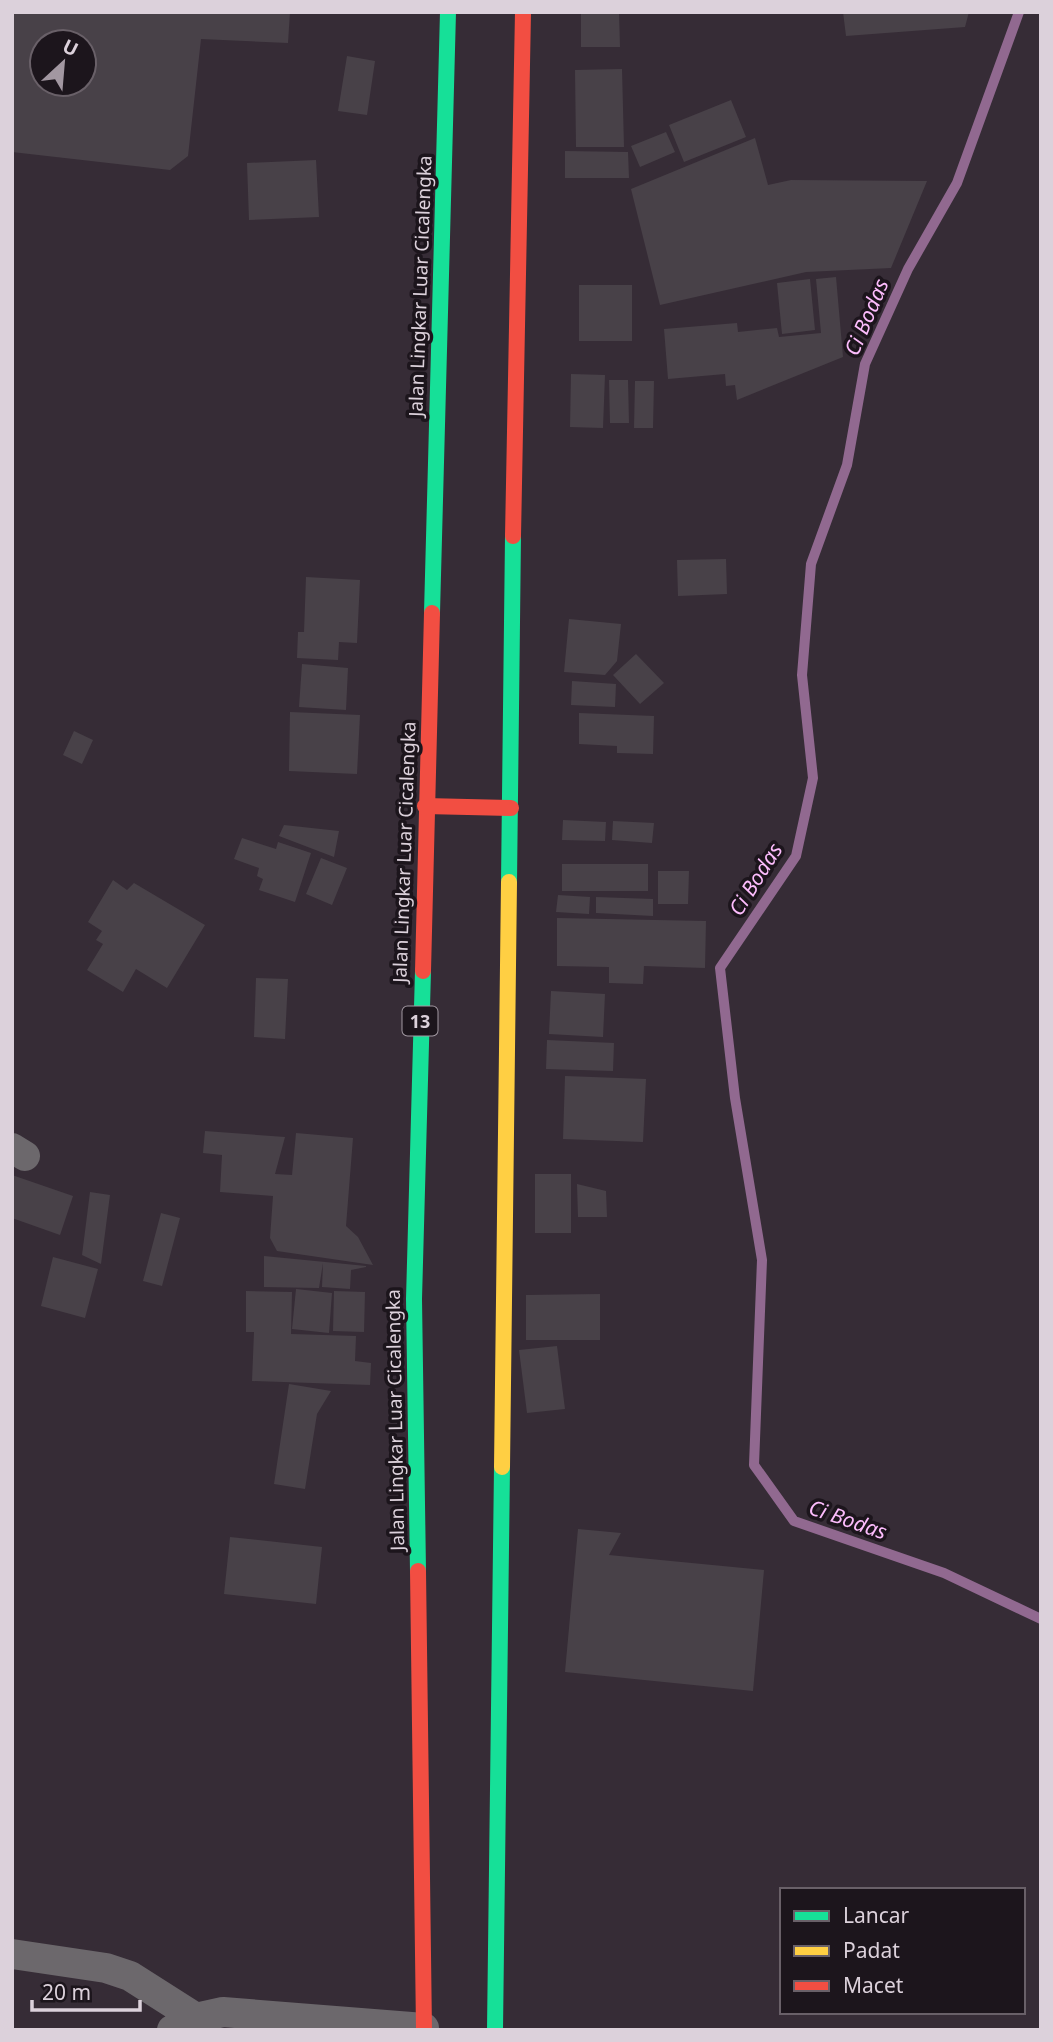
<svg xmlns="http://www.w3.org/2000/svg" width="1053" height="2042" font-family="'Noto Sans',sans-serif">
<style>
.lines{fill:none;stroke-linecap:round;stroke-linejoin:round}
.stream{stroke:#916990;stroke-width:10}
.building{fill:#484148;fill-rule:evenodd}
.street{stroke:#6c686c;stroke-width:30}
.fast{stroke:#16e098;stroke-width:16}
.slow{stroke:#ffcf43;stroke-width:16}
.jam{stroke:#f24e42;stroke-width:16}
.labels{text-anchor:middle;dominant-baseline:central;stroke-width:7;stroke-linejoin:round;paint-order:stroke}
.shield{fill:#1c151c;stroke:#a299a2;stroke-width:2}
.shield-label{font-size:18px;font-weight:bold;fill:#dcd1db}
.street-label{font-size:19px;fill:#dcd1db;stroke:#1c151c}
.water-label{font-size:21px;font-style:italic;fill:#fcbcfc;stroke:#1c151c}
</style>
<rect width="100%" height="100%" fill="#362c36"/>
<g class="lines">
<!-- stream -->
<path class="stream" d="M1019 12 957 183 908 269 865 364 847 465 811 564 802 675 813 778 796 856 720 968 735 1098 762 1260 754 1465 794 1521 944 1573 1041 1619"/>
</g>
<!-- building -->
<path class="building" d="M12 12H290L288 43 201 39 188 156 170 170 12 152ZM42 42H84V84H42Z
M581 12H619L620 47H581Z
M843 12H969L965 27 846 36Z
M347 56 375 61 367 115 338 111Z
M622 69 624 147H576L575 70Z
M731 100 746 137 684 162 669 125Z
M666 132 675 152 640 167 631 146Z
M755 138 768 185 791 180 927 181 891 268 806 272 660 305 631 189Z
M565 151 628 152 629 178H565Z
M316 160 319 217 249 220 247 163Z
M836 277 843 357 737 400 735 385 726 386 725 374 668 379 664 329 737 323 738 332 777 328 779 337 821 333 816 279Z
M810 279 815 330 782 334 777 283Z
M579 285H632V341H579Z
M571 374 605 375 603 428 570 427Z
M609 380H628L629 423H610Z
M635 381H654L653 428H634Z
M726 559 727 594 678 596 677 560Z
M306 577 360 580 357 643 339 642 338 660 297 658 298 632H304Z
M569 619 621 624 617 661 605 675 564 672Z
M636 654 664 683 640 704 613 675Z
M302 664 348 668 346 710 299 707Z
M572 681 616 684 615 707 571 705Z
M290 712 360 715 357 774 289 771Z
M579 713 654 716 653 754 617 753V746L579 744Z
M74 731 93 740 82 764 63 755Z
M563 820 606 822 605 841 562 840Z
M613 821 654 823 652 843 612 840Z
M284 825 339 831 334 857 279 836Z
M242 838 276 849 278 842 311 853 295 902 259 890 263 879 257 876 259 868 234 859Z
M321 858 347 868 332 905 306 894Z
M562 864H648V891H562Z
M658 871H689L688 904H658Z
M113 880 127 890 134 883 205 925 167 988 136 969 123 992 87 970 103 944 96 940 102 931 88 922Z
M558 895 590 897 589 914 556 912Z
M596 897 653 899V916L596 913Z
M557 918 706 921 705 968 644 966 643 984 609 983V967L557 966Z
M256 978 288 979 285 1039 254 1037Z
M551 991 605 994 603 1037 549 1034Z
M547 1040 614 1043 613 1071 546 1069Z
M565 1076 646 1079 643 1142 563 1139Z
M205 1131 285 1137 275 1174 292 1175 296 1133 353 1138 346 1226 358 1237 373 1265 277 1251 270 1238 273 1196 220 1192 222 1155 203 1153Z
M535 1174H571V1233H535Z
M12 1175 73 1196 60 1235 12 1218Z
M577 1184 606 1191 607 1217H578Z
M90 1192 110 1195 101 1264 82 1255Z
M161 1213 180 1218 162 1286 143 1281Z
M264 1256 366 1266V1267L351 1270 350 1289 322 1287 323 1263 319 1288 264 1287Z
M53 1257 98 1269 85 1318 41 1306Z
M296 1289 332 1293 329 1333 292 1329Z
M246 1291 292 1292 291 1334 356 1336 355 1361 371 1363 370 1385 252 1381 254 1332H246Z
M334 1291 365 1292 364 1332 333 1331Z
M600 1294V1340H526V1295Z
M557 1346 565 1409 527 1413 519 1350Z
M289 1384 331 1391 317 1414 305 1489 274 1484Z
M578 1529 621 1533 609 1555 764 1570 753 1691 565 1672Z
M230 1537 322 1547 316 1604 224 1594Z"/>
<g class="lines">
<!-- street -->
<path class="street" d="M12 1148 25 1156
M12 1954 106 1968 130 1976 196 2018
M172 2030 196 2018 223 2012 424 2028"/>
<!-- fast -->
<path class="fast" d="M432 613 448 12
M509 882 513 536
M418 1571 414 1299 423 971
M495 2030 502 1467"/>
<!-- slow -->
<path class="slow" d="M502 1467 509 882"/>
<!-- jam -->
<path class="jam" d="M513 536 523 12
M425 806 511 808
M423 971 432 613
M418 1571 424 2030"/>
</g>
<g class="labels">
<!-- shield labels -->
<rect class="shield" x="402.5" y="1006.5" width="35" height="29" rx="5"/>
<g class="shield-label">
<text x="420" y="1021">13</text>
</g>
<!-- street labels -->
<g class="street-label">
<text transform="translate(420 286) rotate(-88)">Jalan Lingkar Luar Cicalengka</text>
<text transform="translate(404 852) rotate(-88)">Jalan Lingkar Luar Cicalengka</text>
<text transform="translate(395 1420) rotate(-91)">Jalan Lingkar Luar Cicalengka</text>
</g>
<!-- water labels -->
<g class="water-label">
<text transform="translate(866 317) rotate(-67)">Ci Bodas</text>
<text transform="translate(755 879) rotate(-58)">Ci Bodas</text>
<text transform="translate(848 1519) rotate(19)">Ci Bodas</text>
</g>
</g>
<!-- border -->
<rect width="1053" height="2042" fill="none" stroke="#dcd1db" stroke-width="28"/>
<!-- legend -->
<rect x="780" y="1888" width="245" height="126" fill="#1c151c" stroke="#696068" stroke-width="2"/>
<rect x="794" y="1911" width="35" height="10" fill="#16e098" stroke="#696068" stroke-width="2"/>
<text x="843" y="1923" font-size="21" fill="#dcd1db">Lancar</text>
<rect x="794" y="1946" width="35" height="10" fill="#ffcf43" stroke="#696068" stroke-width="2"/>
<text x="843" y="1958" font-size="21" fill="#dcd1db">Padat</text>
<rect x="794" y="1981" width="35" height="10" fill="#f24e42" stroke="#696068" stroke-width="2"/>
<text x="843" y="1993" font-size="21" fill="#dcd1db">Macet</text>
<!-- north arrow -->
<g transform="translate(63 63) rotate(26)"><circle r="33" fill="#1c151c" stroke="#696068" stroke-width="2"/>
<path d="M0-5L12 26L0 18L-12 26Z" fill="#a297a1"/>
<text y="-10" font-size="19" font-weight="bold" text-anchor="middle" fill="#dcd1db">U</text>
</g>
<!-- scale -->
<path d="M32 2000v10h108v-10" fill="none" stroke="#dcd1db" stroke-width="3.5"/>
<text x="42" y="2000" font-size="21" fill="#dcd1db" stroke="#1c151c" stroke-width="5" paint-order="stroke">20 m</text>
</svg>
